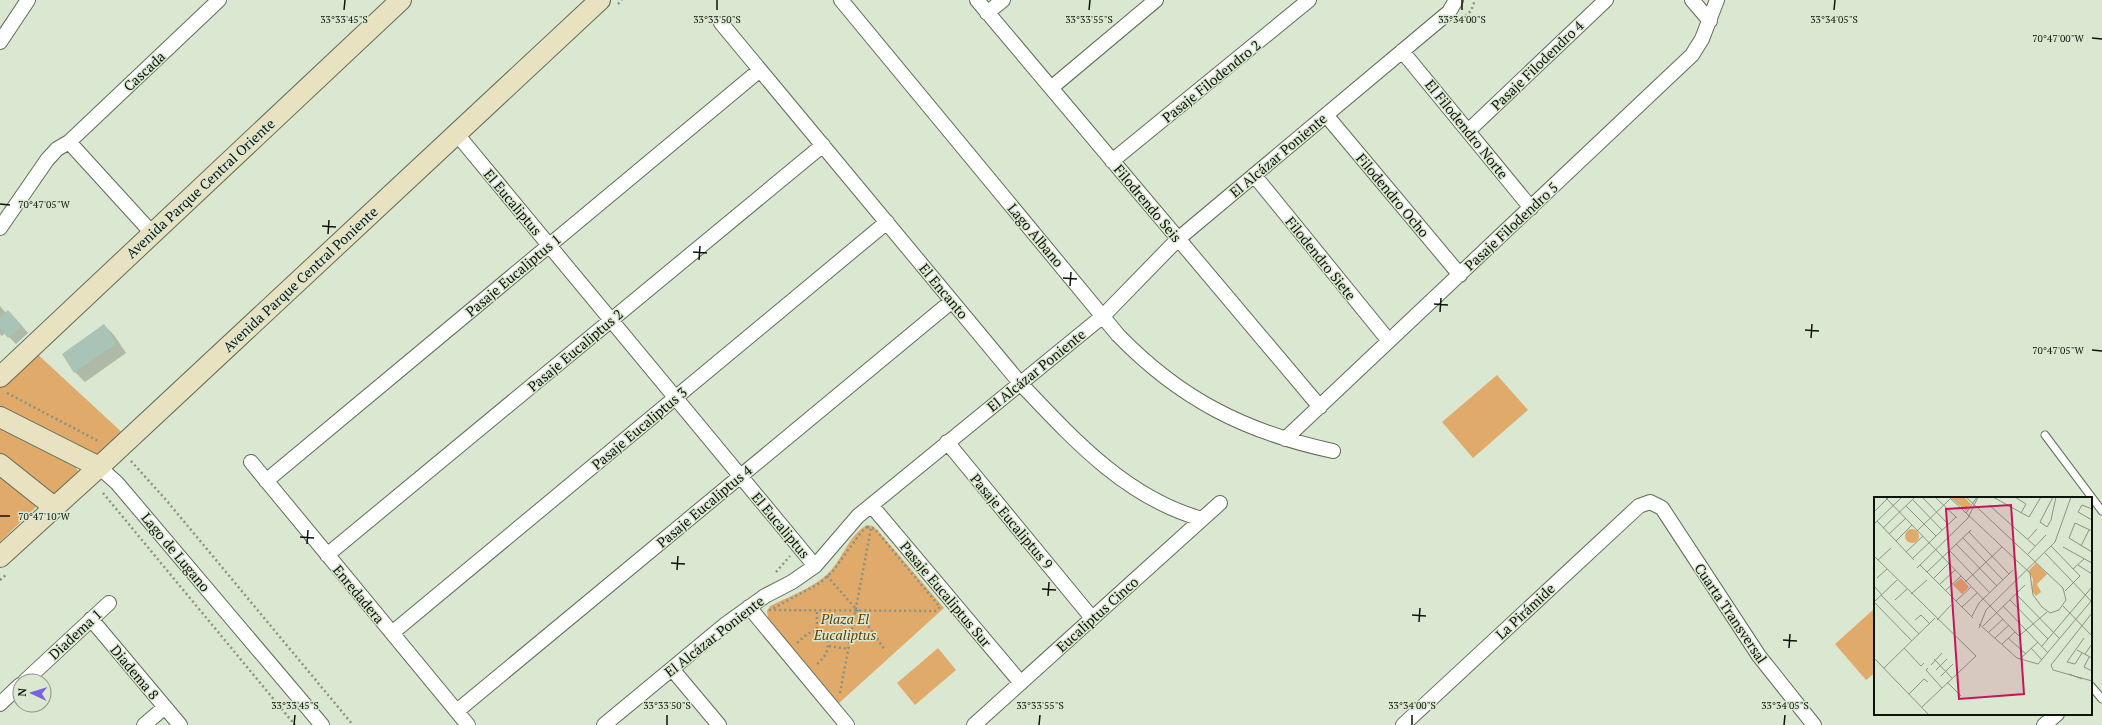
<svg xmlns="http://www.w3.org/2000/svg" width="2102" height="725" font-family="'PT Serif',serif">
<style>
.green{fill:#e0aa6b}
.shadow{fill:#0003}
.building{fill:#a9c3b6}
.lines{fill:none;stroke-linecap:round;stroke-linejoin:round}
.lane-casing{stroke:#606c58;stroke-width:9}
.street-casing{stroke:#606c58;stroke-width:16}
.secondary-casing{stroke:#606c58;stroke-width:22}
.path{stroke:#889281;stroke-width:2.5;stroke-dasharray:2 3;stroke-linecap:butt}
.lane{stroke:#fff;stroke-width:7}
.street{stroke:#fff;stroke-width:14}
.secondary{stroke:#e8e2c0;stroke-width:20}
.ticks{fill:none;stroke:#0e130b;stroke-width:1.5}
.labels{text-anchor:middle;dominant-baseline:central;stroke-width:3;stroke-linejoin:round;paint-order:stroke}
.street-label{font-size:14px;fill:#0e130b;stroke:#dbe8d1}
.park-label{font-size:14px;font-style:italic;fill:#633c00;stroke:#dbe8d1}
.inset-road{fill:none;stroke:#899382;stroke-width:1}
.view{fill:#c2185b;fill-opacity:0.15;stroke:#c2185b;stroke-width:2}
.inset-edge{fill:none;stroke:#0e130b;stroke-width:2}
.ticks-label{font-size:10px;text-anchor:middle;fill:#0e130b;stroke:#dbe8d1;stroke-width:3;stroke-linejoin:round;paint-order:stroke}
</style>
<rect width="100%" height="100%" fill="#dbe8d1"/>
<!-- green -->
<path class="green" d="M34 351 126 436 104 457 64 441 0 410V384Z
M1497 375 1528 410 1473 458 1442 422Z
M0 426 75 465 79 474 54 503 0 459Z
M0 475 37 506 0 542Z
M867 525 873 526 879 532 944 608 838 704 768 618 767 611 770 606C786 598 810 589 824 577 842 563 847 536 867 525Z
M1875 608V673L1866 680 1835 644Z
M938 648 956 670 915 705 897 683Z"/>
<!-- shadow -->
<path class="shadow" d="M0 306 6 313 15 318 28 333 16 344 5 333 2 336 0 334Z
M104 325 114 335 126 353 85 382 75 372Z"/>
<!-- building -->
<path class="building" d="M8 310 22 326 8 338 0 328V317Z
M104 324 117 343 74 373 62 354Z"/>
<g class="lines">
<!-- lane casing -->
<g class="lane-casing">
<path id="lane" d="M2045 435 2102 511
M2091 686 2102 699"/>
</g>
<!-- street casing -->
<g class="street-casing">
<path id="street" d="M841 0 1118 335C1180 399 1245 432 1333 451
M977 0 1320 407
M1692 0 1710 21
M987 13 1003 0
M721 23 1020 383C1072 438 1126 498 1202 519
M0 42 28 0
M1402 51 1531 208
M1051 88 1156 0
M1326 115 1460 275
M1468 131 1606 0
M456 133 815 566
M69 142 152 233
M1112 161 1309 0
M1254 175 1389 341
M0 228 47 160 57 149 69 142 219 0
M1285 439 1692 55 1702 39 1717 0
M947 442 1092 618
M251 462 468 725
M99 467 117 483 322 725
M266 481 760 70
M871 505 1021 683
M327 555 823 145
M749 607 847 725
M91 619 180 725
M392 633 887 222
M672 669 719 725
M25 681 109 603
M0 704 20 685
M457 711 952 301
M144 725 165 707
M604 725 726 624 765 596 792 582 815 566 858 516 1103 316 1178 239 1449 12 1456 0
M974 725 1220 503
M1403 725 1639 506 1650 502 1662 508 1759 656 1814 725
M2044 725 2057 714"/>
</g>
<!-- secondary casing -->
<g class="secondary-casing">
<path id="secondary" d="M0 377 401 0
M0 417 99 467
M0 464 54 507
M0 557 99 467 600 0"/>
</g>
<!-- path -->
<path class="path" d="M618 4 622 0
M1465 16 1471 11 1475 0
M7 393 100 442
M131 461 167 501 353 725
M103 493 295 725
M867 527 875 529 940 607 935 611 770 610 820 583 833 571 862 531Z
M776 572 790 556
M827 576 856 609 885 650
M0 580 7 574
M817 629V610
M797 643C806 635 812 628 824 632 831 646 828 655 816 665
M829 646 849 649
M840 693 871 528"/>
<!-- lane -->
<use href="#lane" class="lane"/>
<!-- street -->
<use href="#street" class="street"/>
<!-- secondary -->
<use href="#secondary" class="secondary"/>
</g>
<!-- ticks -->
<path class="ticks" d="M344 10 345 0M717 10V0M1089 10 1090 0M1462 10V0M1834 10 1835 0M2092 38 2102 39M0 204 10 205M322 226 336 227M328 234 329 220M693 252 707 253M699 260 700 246M1063 278 1077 279M1070 286 1071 272M1434 304 1448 305M1440 312 1441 298M1805 330 1819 331M1811 338 1812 324M2092 350 2102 351M0 516H10M300 537 314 538M307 544 308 530M671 563 685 564M677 570 678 556M1042 589 1056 590M1048 596 1049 582M1412 615 1426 616M1419 622 1420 608M1783 640 1797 641M1789 648 1790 634M294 725 295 715M667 725V715M1039 725 1040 715M1412 725V715M1784 725 1785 715"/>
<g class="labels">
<!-- street labels -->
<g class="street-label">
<text transform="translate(1537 65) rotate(-44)">Pasaje Filodendro 4</text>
<text transform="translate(144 71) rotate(-43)">Cascada</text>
<text transform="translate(1211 81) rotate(-39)">Pasaje Filodendro 2</text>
<text transform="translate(1467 129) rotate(51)">El Filodendro Norte</text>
<text transform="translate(1278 155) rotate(-40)">El Alcázar Poniente</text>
<text transform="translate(200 188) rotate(-43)">Avenida Parque Central Oriente</text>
<text transform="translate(1393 195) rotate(50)">Filodendro Ocho</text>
<text transform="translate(513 202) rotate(50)">El Eucaliptus</text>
<text transform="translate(1148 203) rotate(50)">Filodrendo Seis</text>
<text transform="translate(1511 226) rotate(-43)">Pasaje Filodendro 5</text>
<text transform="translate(1036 235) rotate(50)">Lago Albano</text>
<text transform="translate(1321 258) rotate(51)">Filodendro Siete</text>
<text transform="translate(513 275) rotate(-40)">Pasaje Eucaliptus 1</text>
<text transform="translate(300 279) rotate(-43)">Avenida Parque Central Poniente</text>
<text transform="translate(944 291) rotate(50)">El Encanto</text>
<text transform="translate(575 350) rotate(-40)">Pasaje Eucaliptus 2</text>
<text transform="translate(1036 370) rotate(-39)">El Alcázar Poniente</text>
<text transform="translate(639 428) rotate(-40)">Pasaje Eucaliptus 3</text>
<text transform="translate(704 506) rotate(-40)">Pasaje Eucaliptus 4</text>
<text transform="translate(1012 521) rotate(50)">Pasaje Eucaliptus 9</text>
<text transform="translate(781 525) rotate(50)">El Eucaliptus</text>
<text transform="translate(176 552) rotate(50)">Lago de Lugano</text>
<text transform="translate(359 594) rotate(50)">Enredadera</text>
<text transform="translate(946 594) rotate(50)">Pasaje Eucaliptus Sur</text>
<text transform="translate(1525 611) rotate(-43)">La Pirámide</text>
<text transform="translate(1731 613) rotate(56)">Cuarta Transversal</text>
<text transform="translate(1097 614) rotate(-42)">Eucaliptus Cinco</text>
<text transform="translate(75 634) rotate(-43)">Diadema 1</text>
<text transform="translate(714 636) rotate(-38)">El Alcázar Poniente</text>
<text transform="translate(135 672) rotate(50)">Diadema 8</text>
</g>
<!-- park labels -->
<g class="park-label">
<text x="845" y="618">Plaza El<tspan x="845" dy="16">Eucaliptus</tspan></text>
</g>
</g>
<!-- overview -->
<g transform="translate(1874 497)">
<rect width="218" height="218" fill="#dbe8d1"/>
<path d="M90 0 97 7 92 14 77 1ZM31 39a7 7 0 1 1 14 0a7 7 0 1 1-14 0ZM162 66 173 77 163 87 167 95 162 99 158 94 159 82 154 74ZM87 81 95 90 88 97 79 88Z" fill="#e0aa6b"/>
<path class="inset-road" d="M11 0 145 139 173 115M48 0 74 27M61 0 83 21M75 0 156 76 159 98 168 110 176 116 185 113 192 103 189 91 92 0M119 0 155 20 167 0M141 0 152 7 147 16M179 0 166 25 173 30 177 23 182 0M39 3 68 33M115 8 161 49M32 9 62 39M218 12 208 8 204 15 218 23M0 15 15 0M92 16 103 0M3 24 40 63M0 27 28 0M9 31 41 0M43 34 76 2M218 34 201 26 195 41 218 55M95 35 135 77M15 37 32 21M89 41 129 83M154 42 163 32M22 44 38 28M82 47 123 89M177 49 206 79 191 94M207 49 215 33M189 50 218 66M76 54 116 96M32 55 49 39M171 56 217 104M154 57 172 38M0 59 102 159 48 210M39 61 82 20M4 63 17 51M46 68 99 121M204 68 218 77M43 71 94 21 104 0M199 72 210 62M53 75 97 33M3 81 13 72M59 82 75 66M91 85 128 50M65 88 81 73M0 89 8 98M71 94 87 79M37 97 53 83M142 97 186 142M7 98 45 137M21 103 33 92M136 103 174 142M82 104 97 90M0 105 38 144M0 105 23 83M129 109 174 156M189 109 218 139M88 110 103 96M218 116 177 168 179 173 218 184M98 119 105 106 139 73M41 123 47 118 56 127M63 123 77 108M105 127 143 161 164 167 218 103M109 129 151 88M105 131 112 113 181 45 197 0M115 135 129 122M121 141 135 128M134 141 152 157M128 147 141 135M168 149 218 90M30 151 47 169 50 166M157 151 168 163M203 153 218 161M208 156 201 167 193 165 210 141M211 157 218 147M215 160 210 170 218 174M0 161 55 218M60 162 78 181M146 162 164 145M57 168 68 156M10 171 61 121M54 171 52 173 68 191M62 173 73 162M195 177 208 182M67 179 79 167M73 185 87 199M35 197 50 182 54 185"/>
<path class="view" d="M137 8 150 197 85 202 72 12Z"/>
<rect width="218" height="218" class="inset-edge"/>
</g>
<g class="ticks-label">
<text x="344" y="23">33°33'45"S</text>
<text x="717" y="23">33°33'50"S</text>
<text x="1089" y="23">33°33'55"S</text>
<text x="1462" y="23">33°34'00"S</text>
<text x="1834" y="23">33°34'05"S</text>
<text x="2058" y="42">70°47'00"W</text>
<text x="44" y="208">70°47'05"W</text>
<text x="2058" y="354">70°47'05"W</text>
<text x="44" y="520">70°47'10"W</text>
<text x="295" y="709">33°33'45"S</text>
<text x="667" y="709">33°33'50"S</text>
<text x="1040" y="709">33°33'55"S</text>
<text x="1412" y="709">33°34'00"S</text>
<text x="1785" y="709">33°34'05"S</text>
</g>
<!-- north arrow -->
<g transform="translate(32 693) rotate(274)"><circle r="19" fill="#dbe8d1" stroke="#899382"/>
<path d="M0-3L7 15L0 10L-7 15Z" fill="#7962dc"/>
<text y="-6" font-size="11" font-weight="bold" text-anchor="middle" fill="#0e130b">N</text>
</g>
</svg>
